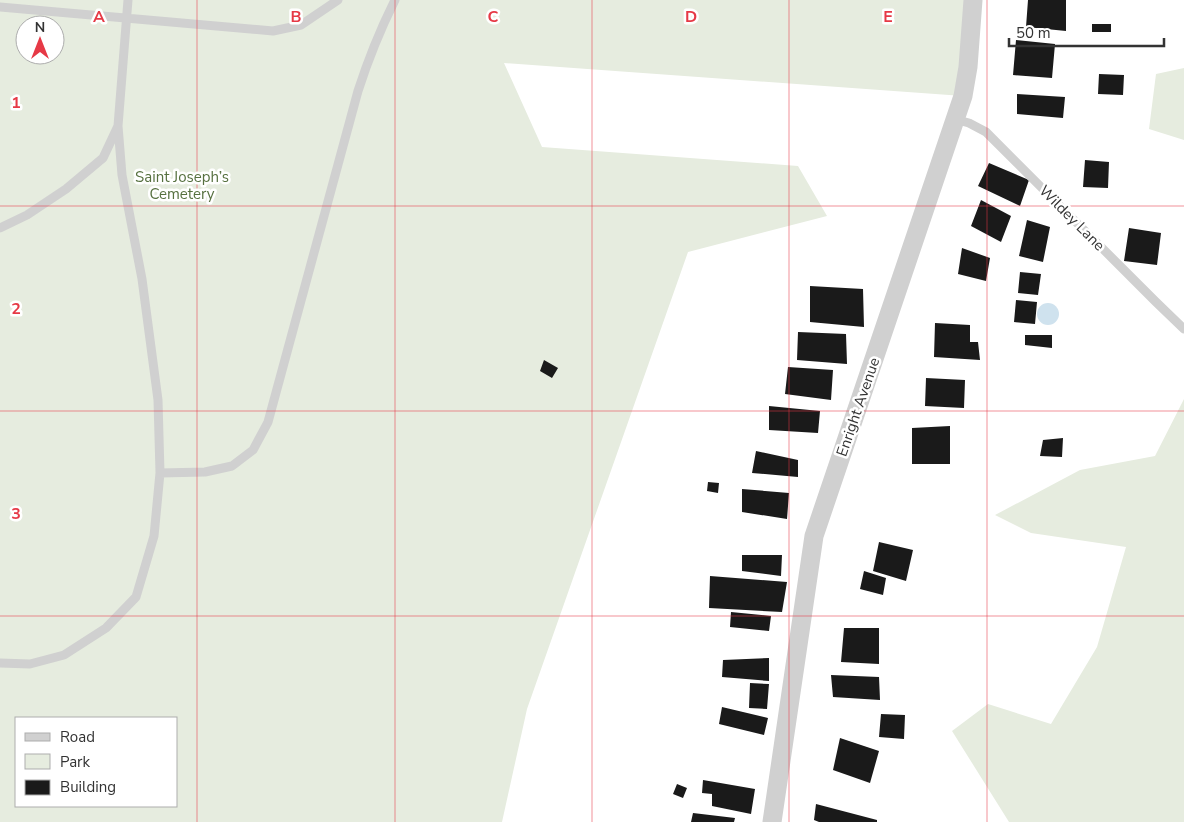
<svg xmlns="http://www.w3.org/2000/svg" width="1184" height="822" font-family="'Nunito Sans',sans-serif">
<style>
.green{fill:#e6ecdf;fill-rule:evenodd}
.water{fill:#cfe2ee}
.building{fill:#1a1a1a}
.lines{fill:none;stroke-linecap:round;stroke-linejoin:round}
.service{stroke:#d0d0d0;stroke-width:9}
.minor{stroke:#d0d0d0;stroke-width:19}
.grid{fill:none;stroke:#e63946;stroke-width:1;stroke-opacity:0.55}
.labels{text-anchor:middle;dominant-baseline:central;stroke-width:5;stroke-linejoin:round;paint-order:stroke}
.park-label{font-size:15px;fill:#56703f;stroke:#fff}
.street-label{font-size:15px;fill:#333;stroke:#fff}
.grid-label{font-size:16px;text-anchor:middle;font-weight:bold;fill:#e63946;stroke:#fff;stroke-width:5;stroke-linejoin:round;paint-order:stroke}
</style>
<rect width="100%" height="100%" fill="#fff"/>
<!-- green -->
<path class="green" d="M0 0H973L963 96 504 63 542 147 798 166 827 216 688 252 527 709 502 822H0ZM25 25H55V55H25ZM16 718H176V806H16Z
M1184 68V140L1149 129 1156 74Z
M1184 399V822H1009L952 731 988 704 1051 724 1097 647 1126 547 1031 533 995 515 1080 470 1155 456Z"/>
<!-- water -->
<path class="water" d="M1037 314a11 11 0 1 1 22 0a11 11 0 1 1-22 0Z"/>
<!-- building -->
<path class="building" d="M1028 0H1066V31L1026 27Z
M1092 24H1111V32H1092Z
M1016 40 1055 44 1052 78 1013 75Z
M1099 74 1124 75 1123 95 1098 94Z
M1017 94 1065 97 1063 118 1017 114Z
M1085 160 1109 162 1108 188 1083 187Z
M989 163 1029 180 1020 206 978 186Z
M981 200 1011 216 1001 242 971 226Z
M1027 220 1050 227 1043 262 1019 256Z
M1129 228 1161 233 1157 265 1124 261Z
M962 248 990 258 986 281 958 274Z
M1020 272 1041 274 1038 295 1018 293Z
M810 286 863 289 864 327 810 322Z
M1016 300 1037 302 1035 324 1014 322Z
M935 323 970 325V342H978L980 360 934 357Z
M798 332 846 334 847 364 797 360Z
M1025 335H1052V348L1025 345Z
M544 360 558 368 552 378 540 371Z
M788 367 833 370 831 400 785 394Z
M926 378 965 380 964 408 925 406Z
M769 406 820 411 818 433 769 430Z
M950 426V464H912V428Z
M1063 438 1062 457 1040 456 1043 440Z
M756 451 798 460V477L752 473Z
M708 482 719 483 718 493 707 491Z
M742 489 789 493 787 519 742 512Z
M879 542 913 550 906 581 873 571Z
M742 555H782L781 576 742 571Z
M864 571 886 578 883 595 860 589Z
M710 576 787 582 782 612 709 608Z
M731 612 771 616 769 631 730 627Z
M844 628H879V664L841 662Z
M769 658V681L722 677 723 660Z
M831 675 879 677 880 700 833 697Z
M750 683 769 684 767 709 749 708Z
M722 707 768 718 764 735 719 724Z
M881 714 905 715 904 739 879 737Z
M840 738 879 751 870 783 833 770Z
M703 780 755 789 751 814 712 806V794L702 793Z
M677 784 687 788 683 798 673 794Z
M816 804 877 820V822H819L814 820Z
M693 813 735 818 734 822H691Z"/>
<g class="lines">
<!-- service -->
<path class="service" d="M0 7 273 31 301 25 338 0
M954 119 969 123 986 132 1156 302 1184 329
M0 228 27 215 66 189 103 158 118 126
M160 473 205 472 232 466 253 450 268 422 358 91C368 60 380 30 395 0
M0 663 30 664 64 655 106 628 136 597 154 536 160 473 158 400 142 279 122 175 118 126 128 0"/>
<!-- minor -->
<path class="minor" d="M772 822 814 536 963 96 968 67 973 0"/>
</g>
<!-- grid -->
<path class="grid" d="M197 0V822M395 0V822M592 0V822M789 0V822M987 0V822M0 206H1184M0 411H1184M0 616H1184"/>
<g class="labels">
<!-- park labels -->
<g class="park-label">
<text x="182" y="177">Saint Joseph’s<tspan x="182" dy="17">Cemetery</tspan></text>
</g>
<!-- street labels -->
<g class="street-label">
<text transform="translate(1072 218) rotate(45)">Wildey Lane</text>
<text transform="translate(858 407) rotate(-71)">Enright Avenue</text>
</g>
</g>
<g class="grid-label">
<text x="99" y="22">A</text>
<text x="296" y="22">B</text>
<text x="493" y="22">C</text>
<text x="691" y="22">D</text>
<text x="888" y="22">E</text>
<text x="16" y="108">1</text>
<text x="16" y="314">2</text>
<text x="16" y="519">3</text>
</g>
<!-- legend -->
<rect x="15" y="717" width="162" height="90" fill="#ffffff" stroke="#adadad"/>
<rect x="25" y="733" width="25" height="8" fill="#d0d0d0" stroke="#adadad"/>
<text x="60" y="742" font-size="15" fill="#333333">Road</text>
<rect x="25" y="754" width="25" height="15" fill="#e6ecdf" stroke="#adadad"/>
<text x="60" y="767" font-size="15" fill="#333333">Park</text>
<rect x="25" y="780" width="25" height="15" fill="#1a1a1a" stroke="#adadad"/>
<text x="60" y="792" font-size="15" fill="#333333">Building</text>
<!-- north arrow -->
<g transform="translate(40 40)"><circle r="24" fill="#ffffff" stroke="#adadad"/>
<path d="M0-4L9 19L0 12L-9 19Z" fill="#e63946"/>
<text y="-8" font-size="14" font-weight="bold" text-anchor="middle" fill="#333333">N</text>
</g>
<!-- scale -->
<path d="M1009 38v8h155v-8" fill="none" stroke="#333333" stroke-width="2.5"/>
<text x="1016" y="38" font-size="15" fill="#333333" stroke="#ffffff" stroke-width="4" paint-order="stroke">50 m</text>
</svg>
